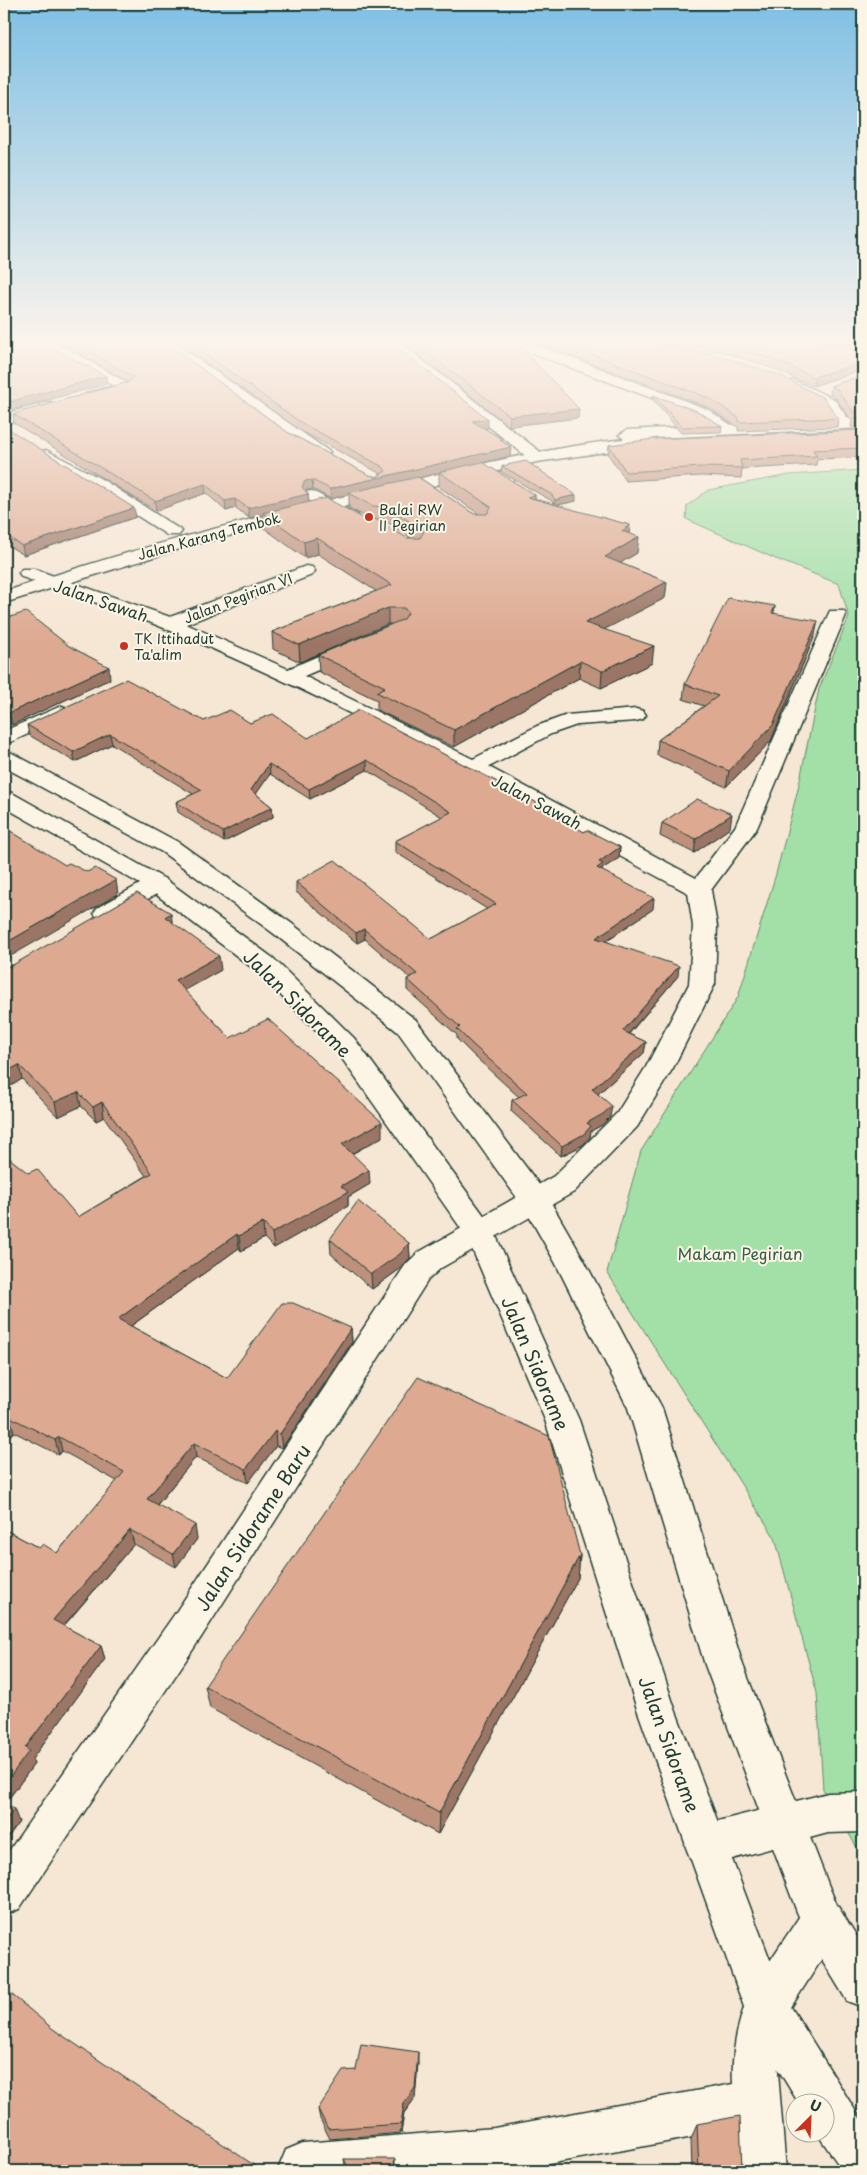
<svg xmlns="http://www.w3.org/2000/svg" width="867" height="2175" font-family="'Playpen Sans',sans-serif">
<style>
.green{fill:#a2e0a8;stroke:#608e6e}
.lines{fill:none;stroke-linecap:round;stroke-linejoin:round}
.minor-casing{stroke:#1f3d34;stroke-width:3}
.major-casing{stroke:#1f3d34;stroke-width:3}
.highway-casing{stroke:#1f3d34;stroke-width:3}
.minor{fill:#fcf5e5;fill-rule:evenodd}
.major{fill:#fcf5e5;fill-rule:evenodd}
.highway{fill:#fcf5e5;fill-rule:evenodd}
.wall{fill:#be917d;stroke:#1f3d34;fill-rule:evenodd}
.shaded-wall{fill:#9b7666;stroke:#1f3d34}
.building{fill:#dda991;stroke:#1f3d34}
.poi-dot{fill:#c8321e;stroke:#fcf5e5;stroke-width:2}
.labels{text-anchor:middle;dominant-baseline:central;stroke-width:4;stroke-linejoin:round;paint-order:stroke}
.far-poi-label{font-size:14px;fill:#1f3d34;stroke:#fcf5e5;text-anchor:start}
.far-street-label{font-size:14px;fill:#1f3d34;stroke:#fcf5e5}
.street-label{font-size:16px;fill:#1f3d34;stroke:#fcf5e5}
.park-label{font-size:16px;fill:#395e4b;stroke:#fcf5e5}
.near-street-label{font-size:19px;fill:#1f3d34;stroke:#fcf5e5}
</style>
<rect width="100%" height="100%" fill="#f6e6d4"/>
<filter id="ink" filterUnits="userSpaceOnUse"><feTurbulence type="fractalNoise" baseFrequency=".02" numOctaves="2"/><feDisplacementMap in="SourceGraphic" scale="10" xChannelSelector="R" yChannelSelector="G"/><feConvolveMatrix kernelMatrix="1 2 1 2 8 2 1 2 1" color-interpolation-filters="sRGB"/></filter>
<g filter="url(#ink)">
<!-- green -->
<path class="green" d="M863 470V1858L823 1789 817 1693 775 1538 607 1272 641 1151 738 997 776 874 798 789 819 689 849 617 839 584 776 559 686 519 687 506 708 490 789 475Z"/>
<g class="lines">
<!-- minor casing -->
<g class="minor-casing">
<path id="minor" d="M24 339H44L64 347 131 385 127 391 92 400 87 399 85 396 87 393 114 386Z
M153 339H169L330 452 328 455H316L288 439Z
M379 339H395L543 454 545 457 543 460H531Z
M501 339H521L707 409 737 429 729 434 697 415 503 342Z
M793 380 834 399 852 424 849 427H839L824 405 788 387 786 384Z
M50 402 55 404 58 407 55 410 4 424V414Z
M46 450 105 481 182 531 179 535H167L93 487 40 458 38 455 40 452Z
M312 491 357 514 360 518 357 522H345L306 500 304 496 306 492Z
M306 566 312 567 315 571 312 575 186 624 288 669 346 644H360L363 648 360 652 304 676 473 759 537 726 567 715 636 709 643 711 646 715 643 719 636 721 577 725 551 734 489 767 696 878 735 827 828 615 830 611H844L846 615 757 828 711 890 717 926 715 984 673 1068 637 1127 574 1192 441 1268 428 1280 200 1639 19 1909 4 1915V1858L174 1615 406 1264 419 1252 554 1176 617 1113 646 1067 689 984 693 926 688 893C516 800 345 703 164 628 118 609 69 594 22 577L19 573 22 569H34L170 617Z
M61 706 68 708 71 712 68 716 4 745V731Z
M157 877 165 879 169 884 165 889 115 918 106 920 97 918 94 913 97 908 149 879Z
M863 1792V1832L828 1833 706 1866 691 1860 685 1845 691 1830 706 1824 828 1793Z
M822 1899 837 1905 843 1920 837 1935 786 2015 777 2060 786 2171H738L736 2129 511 2171H281L279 2167 286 2150 303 2143 494 2128 733 2084C731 2052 738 2021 750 1991L807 1905Z"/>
</g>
<!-- major casing -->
<g class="major-casing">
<path id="major" d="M863 418V428L653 438 655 441 653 444 647 446 537 462 357 503 186 547 4 603V592C117 553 233 523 350 495 440 473 532 450 624 439L619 435 627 430Z"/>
</g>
<!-- highway casing -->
<g class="highway-casing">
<path id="highway" d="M4 752 12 753 178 842 291 923 416 1020 546 1194 584 1260 662 1408 743 1665 830 1889 837 1905 863 1946V2007L847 2001 807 1935 797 1912 705 1665 628 1408 555 1262 525 1209 398 1032 273 933 162 852 4 767Z
M4 791 12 793 165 879 273 958 354 1038 491 1225 579 1420 675 1709 783 1994 863 2123V2171H843L816 2132H824V2102H798L750 2023 744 2007 637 1709 545 1420 467 1237 336 1050 255 970 149 889 4 807Z"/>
</g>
<!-- minor -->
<use href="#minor" class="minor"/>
<!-- major -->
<use href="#major" class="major"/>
<!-- highway -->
<use href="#highway" class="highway"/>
</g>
<!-- wall -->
<path class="wall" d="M50 339H161L287 432 369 475 377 477 381 474 301 431 173 339H387L488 428H484L502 439V441L511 447 510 456 483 463 535 495V499L553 504 552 501 501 472 502 466 576 501 557 505 629 534 637 553 620 563 667 582 665 598 604 629 652 663 601 688 579 678 454 747 377 710V700L319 672 318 655 391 624H388L300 662 273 649 272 632 376 591 318 554 305 558 264 528 263 515 249 518 236 508 226 511 206 493 156 511 14 423 13 414 128 382 65 345ZM439 473V487L479 514H474L420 478ZM313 489 331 499 349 494V508L368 518H363L309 502 308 494 305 491 306 490ZM380 522H387L411 538H407Z
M398 339H513L578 418 509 426Z
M527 339H642L838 418 837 427 738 431V427L708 407Z
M645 339H814L863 346V371L862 370 813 386 769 367 720 351 671 341Z
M838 339H863V343Z
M863 375V427H851L852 421 836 398 830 394 831 386Z
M653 395 722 426 721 432 681 433 653 400Z
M4 426 136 517 24 555 4 543Z
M863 430V457L817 459 816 465 742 469 741 478 701 476 626 481 608 454 609 445Z
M775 606 774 613 815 635 771 741 726 787 657 755 658 740 704 706 683 699 685 684Z
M4 619 110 679 12 725 4 721Z
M204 721 250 723 308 738 584 832 620 847 619 858 602 869V871L653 909 606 941 678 976 629 1034 646 1042 644 1053 598 1094 610 1117 602 1125 591 1131 590 1137 583 1145 561 1156 511 1111 512 1100 519 1097 473 1055 457 1039V1035L407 990V979L410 978 365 939 357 943 296 892V882L431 939 487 909 395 852V841L442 817 367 770 310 799 270 774 256 794 272 807 273 817 224 842 178 812 176 802 193 794 112 744 75 762 29 735 27 725Z
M662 823 730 828 694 853 660 836Z
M173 923 221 970 184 990 230 1038 382 1137 352 1154 370 1184 348 1197V1206L274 1248 264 1238 241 1251 239 1248 131 1326 227 1378 351 1328 352 1342 282 1448 276 1446 248 1483 196 1457 157 1505 197 1539 176 1567 134 1544 64 1626 101 1646 105 1659 32 1759 34 1764 5 1804 19 1822 4 1843V1529L39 1548 57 1553 117 1481 62 1451 59 1455 14 1432 4 1440V1154L78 1217 146 1176 104 1117 96 1121 81 1106 58 1117 22 1079 4 1090V967L11 966Z
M330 1239 409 1243 410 1258 400 1269 372 1289 331 1254Z
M580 1555 578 1578 438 1834 210 1708 205 1686Z
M418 2063 415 2098 404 2113 401 2133 330 2139 320 2119 318 2109 356 2070Z
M697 2124 742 2171H692L691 2139Z
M344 2159 395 2171H346Z"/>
<!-- shaded-wall -->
<path class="shaded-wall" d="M863 362 862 370 813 386 814 377Z
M106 376 107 384 4 412V403Z
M579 409 578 418 509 426 510 416Z
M488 419V428L472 430V421Z
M511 447 510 456 440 473 439 472V473L351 494 348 493 349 494 331 499 330 489Z
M312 480 313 489 306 490 303 495 308 494 309 504 263 513V515L249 518 248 508 302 487 305 481Z
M205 484 206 493 156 511 155 501Z
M535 495 534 510 527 497Z
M576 495V501L554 506 555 500Z
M235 499 236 508 226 511 225 501Z
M134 508 136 517 24 555 22 546Z
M630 525 629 541 622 531Z
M639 537 637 553 604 573 605 557Z
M317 538 318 554 305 558 304 542Z
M667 582 665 598 584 640 585 623Z
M388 608V624L300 662 299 645Z
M818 621 815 635 771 741 726 787 729 771Z
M654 646 652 663 601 688 602 671Z
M580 661 579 678 454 747V730Z
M109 667 110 679 12 725 9 713Z
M110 734 112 744 75 762 73 752Z
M367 760V770L310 799 309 789Z
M269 764 270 774 252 800 251 790Z
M272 807 273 817 224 842 223 832Z
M732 814 730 828 694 853 696 839Z
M620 847 619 858 602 869V874L597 868 599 862Z
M116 880 118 894 4 960V944Z
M654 898 653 909 595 948 596 938Z
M171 913 173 927 165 917Z
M364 929 365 939 357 943 356 933Z
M219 956 221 970 177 995 175 980Z
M679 966 678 976 622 1041 623 1031Z
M646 1042 644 1053 591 1100 592 1089Z
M19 1065 22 1079 4 1090V1073Z
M78 1092 81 1106 58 1117 55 1102Z
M102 1102 104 1117 96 1121 93 1107Z
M612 1106 610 1117 602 1125 591 1131 590 1137 583 1145 561 1156 562 1146 587 1123Z
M382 1122V1137L342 1159V1144Z
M369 1170 370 1184 348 1197V1206L274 1248 272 1233 341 1186Z
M263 1223 264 1238 241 1251 239 1236Z
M237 1234 239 1248 121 1333 118 1319Z
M409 1243 410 1258 400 1269 372 1289 371 1274Z
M351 1328 352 1342 282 1448 280 1434Z
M10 1417 14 1432 4 1440V1422Z
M275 1431 276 1446 248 1483 246 1469Z
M59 1437 62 1451 59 1455 55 1440Z
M194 1443 196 1457 150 1513 147 1499Z
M195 1525 197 1539 176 1567 173 1554Z
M130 1530 134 1544 57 1633 53 1620Z
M580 1555 578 1578 438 1834 439 1813Z
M101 1646 105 1659 32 1759 34 1764 4 1805V1785L25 1748Z
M14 1809 19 1822 4 1843V1823Z
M418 2052V2063L415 2098 404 2113 401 2133V2124L404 2103Z
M395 2159V2171H393Z"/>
<!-- building -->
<path class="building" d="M4 339H35L106 376 4 403Z
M68 339H161L287 432 369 475 377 477 386 471 383 467 300 422 184 339H387L488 419 472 421 502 439 500 440 511 447 330 489 312 480 305 481 302 487 308 494 248 508 235 499 225 501 205 484 155 501 13 414 129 382 133 377Z
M409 339H513L579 409 510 416Z
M550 339H642L712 354 779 375 824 398 838 418 739 422V418L709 398Z
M705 339H814L863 346V362L814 377 770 358 721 343Z
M863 375V418H853L855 414 837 389 831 386Z
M653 395 697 411 722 426 682 427Z
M4 426 134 508 22 546 4 534Z
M863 430V448L813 450 817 456 740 460 742 468 702 467 626 472 609 445 653 439Z
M526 461 576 495 555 500 552 495 502 466Z
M482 462 535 495 527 497 630 525 622 531 639 537 605 557 667 582 585 623 654 646 602 671 580 661 454 730 376 692 385 687 318 655 404 619 408 613 404 608H388L299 645 272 632 392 585 317 538 304 542 263 513 326 498 363 518 375 519 407 538H420L424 531 387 507 373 506 348 493 418 477 474 514H487L491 507 439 472Z
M728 598 775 606 772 613 818 621 773 725 729 771 658 740 718 696 685 684Z
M26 612 69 646 109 667 9 713 4 710V619Z
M126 679 204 721 230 710 250 723 273 714 308 738 359 710 532 800 584 832 587 830 620 847 599 862 603 864 597 868 654 898 596 938 679 966 623 1031 646 1042 592 1089 612 1106 603 1114 587 1123 591 1126 584 1134 562 1146 512 1100 527 1093 473 1045 457 1029 460 1027 407 979 417 974 364 929 356 933 296 882 335 860 431 939 496 904 395 841 451 812 367 760 309 789 269 764 251 790 272 807 223 832 176 802 202 790 110 734 73 752 27 725Z
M697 799 732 814 696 839 662 823Z
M4 827 65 865 69 863 87 872 95 868 116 880 4 944Z
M137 893 171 913 165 917 219 956 175 980 230 1038 268 1019 382 1122 342 1144 369 1170 341 1186 348 1192 272 1233 263 1223 239 1236 237 1234 118 1319 227 1378 282 1303H293L351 1328 280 1434 275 1431 246 1469 194 1443 147 1499 195 1525 173 1554 130 1530 53 1620 101 1646 25 1748 29 1751 4 1785V1529L39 1548 43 1544 57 1553 124 1472 59 1437 55 1440 10 1417 4 1422V1154L28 1173 37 1169 78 1217 152 1173 102 1102 93 1107 78 1092 55 1102 19 1065 4 1073V967L11 966Z
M358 1201 409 1243 400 1254 371 1274 330 1239Z
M418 1377 549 1436 580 1555 439 1813 205 1686Z
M4 1803 14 1809 4 1823Z
M4 1988 53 2029 261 2170 304 2171H4Z
M361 2044 418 2052 415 2088 404 2103 401 2124 328 2129 318 2109 343 2071 356 2070Z
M740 2116 742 2171H699L697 2124Z
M344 2159H395L393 2171H350Z"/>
</g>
<!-- sky -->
<linearGradient id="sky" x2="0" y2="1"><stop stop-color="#7fbfe4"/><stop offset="0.53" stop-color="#fbf4ec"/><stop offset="1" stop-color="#fbf4ec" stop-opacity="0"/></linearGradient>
<rect width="867" height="644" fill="url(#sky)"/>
<!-- markers -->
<g class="poi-dot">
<circle cx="369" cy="517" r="5"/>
<circle cx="124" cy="646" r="5"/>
</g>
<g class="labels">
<!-- far-poi labels -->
<g class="far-poi-label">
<text x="379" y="509">Balai RW<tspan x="379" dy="16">II Pegirian</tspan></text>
<text x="134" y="638">TK Ittihadut<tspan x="134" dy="16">Ta'alim</tspan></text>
</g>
<!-- far-street labels -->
<g class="far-street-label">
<text transform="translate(209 536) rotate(-15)">Jalan Karang Tembok</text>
<text transform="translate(238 598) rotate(-21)">Jalan Pegirian VI</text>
</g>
<!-- street labels -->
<g class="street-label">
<text transform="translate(101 600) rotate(19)">Jalan Sawah</text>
<text transform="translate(537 801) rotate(28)">Jalan Sawah</text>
</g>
<!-- park labels -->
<g class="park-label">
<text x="740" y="1253">Makam Pegirian</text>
</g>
<!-- near-street labels -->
<g class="near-street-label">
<text transform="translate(298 1003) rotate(45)">Jalan Sidorame</text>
<text transform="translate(536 1363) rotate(67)">Jalan Sidorame</text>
<text transform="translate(252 1527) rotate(-57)">Jalan Sidorame Baru</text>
<text transform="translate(670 1744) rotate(70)">Jalan Sidorame</text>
</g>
</g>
<!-- margin -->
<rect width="867" height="2175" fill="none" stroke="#fcf5e5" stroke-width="20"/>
<rect x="10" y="10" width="847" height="2155" fill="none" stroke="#1f3d34" stroke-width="2" filter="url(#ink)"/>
<!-- north arrow -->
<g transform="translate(810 2118) rotate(24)"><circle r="24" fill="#fcf5e5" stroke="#a4ab9e"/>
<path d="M0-4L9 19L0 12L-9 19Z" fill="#c8321e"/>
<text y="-8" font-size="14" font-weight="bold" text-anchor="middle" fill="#1f3d34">U</text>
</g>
</svg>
